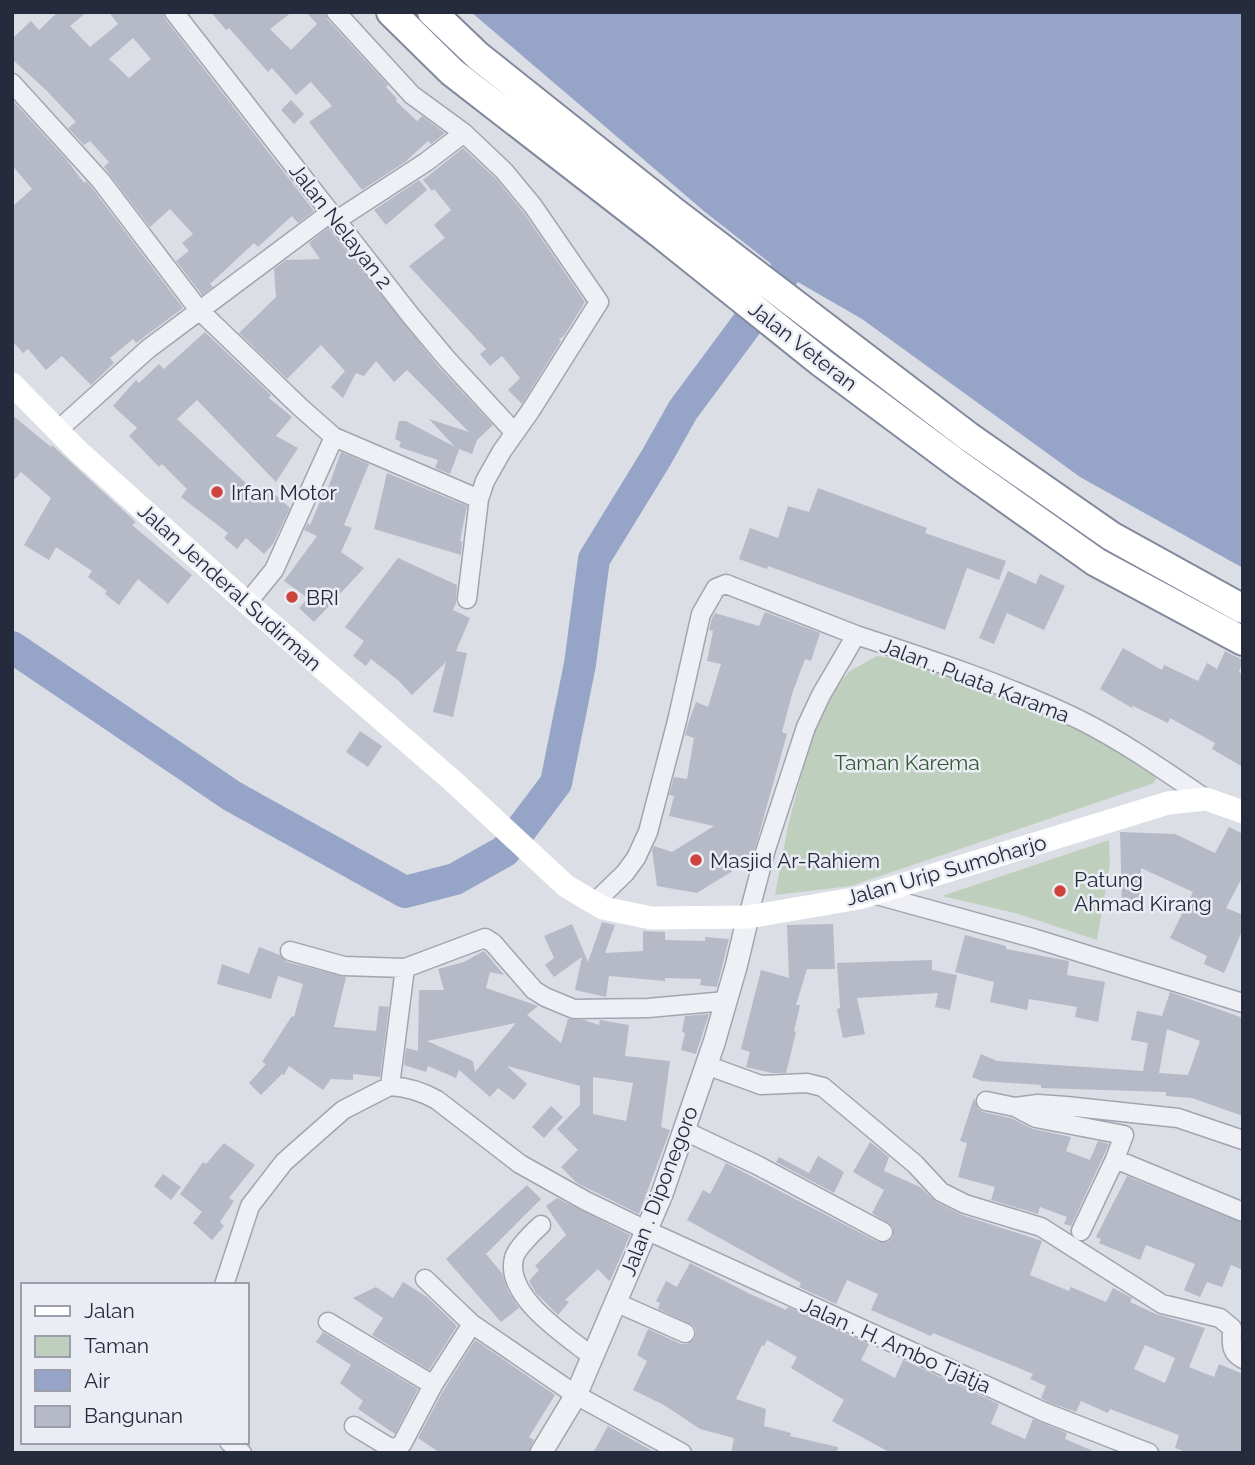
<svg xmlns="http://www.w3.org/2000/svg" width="1255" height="1465" font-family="Raleway,sans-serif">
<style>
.green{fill:#bed0bd}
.water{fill:#96a4c8}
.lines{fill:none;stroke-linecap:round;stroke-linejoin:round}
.river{stroke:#96a4c8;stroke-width:32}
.building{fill:#b6b9c6;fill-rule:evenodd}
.minor-casing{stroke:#a2a4b0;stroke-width:21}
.tertiary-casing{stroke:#a2a4b0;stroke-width:24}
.trunk-casing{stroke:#83899d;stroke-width:32}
.minor{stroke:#eff0f5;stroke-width:18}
.tertiary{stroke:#eff0f5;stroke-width:21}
.secondary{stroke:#fff;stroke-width:23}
.trunk{stroke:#fff;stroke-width:28}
.poi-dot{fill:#cf433d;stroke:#ebedf4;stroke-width:2.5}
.labels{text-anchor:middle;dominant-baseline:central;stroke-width:5;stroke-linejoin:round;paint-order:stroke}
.street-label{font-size:21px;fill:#262a3d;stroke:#ebedf4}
.poi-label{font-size:21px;fill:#262a3d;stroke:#ebedf4;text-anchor:start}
.park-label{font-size:21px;fill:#335933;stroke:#ebedf4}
</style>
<rect width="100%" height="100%" fill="#dcdee6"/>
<!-- green -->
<path class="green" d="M877 656 924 663 1026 702 1148 766 1158 772 1154 783 851 886 775 895 788 826 809 745 826 700 850 671Z
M1109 840 1110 864 1097 940 1019 914 942 896Z"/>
<!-- water -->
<path class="water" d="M471 12H1243V568L1080 477 862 319 784 274 705 212Z"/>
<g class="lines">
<!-- river -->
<path class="river" d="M12 647 232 796 405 892 455 879 505 851 556 783 580 664 594 559 656 458 683 410 784 274"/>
</g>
<!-- building -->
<path class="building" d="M58 12H87L70 26 90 47 118 24 109 12H163L165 19 314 211 298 223 292 216 258 247 254 243 210 284 213 287 202 295 176 261 189 251 182 243 193 234 170 209 150 227 104 167 109 162 90 141 84 145 68 128 76 122 46 90 12 59V39L31 21 39 30ZM133 38 151 59 129 78 109 59Z
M211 12H292L270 29 291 50 317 24 306 12H325L328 20 388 85 386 87 397 99 396 101 417 121 422 116 445 133 431 144 428 141 405 162 362 190 309 122 332 106 311 82 296 95 272 68 268 72 229 28 226 30Z
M12 100 66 159 84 183 86 181 92 188 183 308 136 343 133 339 110 358 114 363 91 385 62 356 46 370 28 349 23 353 12 341V207L32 189 12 165Z
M291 100 304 114 294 124 281 110Z
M463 148 496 179 524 213 585 302 564 336 559 339 561 341 522 404 508 390 520 378 502 356 490 366 480 354 486 349 409 266 445 238 434 225 451 210 434 189 432 191 423 180Z
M419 180 427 190 386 225 374 210Z
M328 228 437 365 493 425 477 440 472 454 456 448 459 450 450 474 435 468 438 460 399 447 401 442 395 439 399 421H406L455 447 429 419 469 432 407 370 394 382 376 361 364 376 356 373 343 398 331 387 345 371 321 345 287 379 239 333 276 297 274 269 286 260 320 259 309 243Z
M205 332 271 395 269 398 292 417 276 436 298 448 276 482 197 400 177 419 262 498 270 490 290 508 273 544 264 554 246 538 237 549 224 538 228 533 181 497 187 489 162 464 159 467 129 436 137 428 113 406 136 380 139 383 159 364 164 369Z
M12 415 51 447 52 445 136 522 132 525 192 575 168 604 138 579 119 605 105 594 107 591 88 577 92 571 56 547 49 560 24 545 51 498 21 472 12 482Z
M341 452 369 464 344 525 352 528 341 552 364 568 314 622 299 608 308 598 284 581 317 536 304 530 308 523 310 525 325 490 327 491Z
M387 473 467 506 460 541H462L461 555 374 529Z
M818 488 927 528 925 533 1006 561 999 580 967 568 945 630 768 566 767 569 739 559 750 528 778 538 788 506 809 512Z
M398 558 457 585 456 603 453 610 470 618 456 651 467 653 453 717 433 712 446 662 412 695 399 681 371 659 366 666 353 656 364 641 345 627Z
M1008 571 1036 584 1040 574 1065 586 1044 630 1007 613 994 644 979 638Z
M765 612 820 633 811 661 805 659 792 694 782 732 787 734 752 859 697 893 657 886 652 850 654 846 672 852 714 826 669 816 674 796 669 795 674 777 687 779 694 738 685 735 689 721 696 702 708 707 721 664 707 661 713 631 709 630 712 618 715 613 759 626Z
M1123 648 1162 670 1164 665 1198 681 1207 663 1217 669 1225 651 1243 660 1239 672 1243 675V767L1212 749 1215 743 1170 718 1168 723 1133 706 1132 708 1100 689Z
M360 731 382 746 368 767 346 752Z
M1229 827 1243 834V876L1226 908 1243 915V929L1224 973 1204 964 1207 956 1170 938 1193 892 1141 868 1140 905H1122L1120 832 1175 834 1215 853Z
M602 922 615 925 605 953 643 951V931L665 932V940L705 941V937L729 939 717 987 700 985 701 979 665 978V981L609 976 606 997 575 990 582 957 554 977 545 965 554 958 544 936 572 924 588 962Z
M833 924 835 969H807L796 1005H800L794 1031 796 1032 786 1073H772L746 1067 750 1052 741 1049 761 970 789 978 787 925Z
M965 935 1006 946V949L1069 961 1067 975 1105 982 1098 1022 1075 1017 1077 1007 1029 999 1027 1010 990 1002 994 982 955 972Z
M259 947 280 955 287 962 346 977 334 1027 376 1031 379 1006 389 1007 380 1077 353 1074V1080L331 1079 323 1090 289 1066 284 1075 282 1074 261 1095 249 1083 266 1064 262 1062 292 1016 294 1017 303 984 278 976 271 999 217 984 222 964 249 974Z
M484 951 504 975 490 972 486 988 538 1006 527 1015 561 1043 568 1019 584 1020 599 1025 600 1020 629 1025 625 1056 670 1061 661 1127 670 1130 639 1214 577 1183 561 1167 578 1150 557 1129 580 1105V1086L507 1066 527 1084 514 1100 498 1088 490 1097 459 1070 456 1078 428 1066 426 1072 404 1065 406 1048 418 1051 419 990H444L438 969 464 962ZM516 1023 475 1072 473 1061 427 1041ZM593 1077 633 1083 626 1121 593 1114Z
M932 960V970L957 975 950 1010 935 1007 938 993 857 998 865 1034 843 1038 837 1009 840 1008 837 963Z
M1170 992 1243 1018V1116L1192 1098 1166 1096V1092L1041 1088V1085L982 1081 972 1077 981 1054 997 1061 1143 1071 1148 1043 1131 1040 1137 1011 1162 1016ZM1167 1029 1200 1041 1188 1075 1159 1073Z
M709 1014 696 1054 681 1050 685 1033 682 1032 685 1016Z
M974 1098 978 1109 983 1112 1011 1118 1033 1129 1071 1137 1066 1151 1090 1160 1098 1141 1109 1144 1071 1226 1064 1224 1067 1217 1040 1207 1038 1214 991 1200 995 1187 958 1177 967 1143 960 1141Z
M551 1106 563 1117 544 1138 532 1127Z
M870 1142 889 1157 884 1171 920 1187 936 1202 962 1215 1042 1241 1030 1275 1069 1291 1071 1287 1106 1302 1113 1288 1132 1298 1130 1302 1156 1314 1205 1328 1189 1367 1214 1377 1219 1364 1243 1374V1453H1189L1175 1448 1179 1435 1110 1409 1108 1413 1081 1401 1076 1412 1048 1402 1041 1398 1046 1386 1030 1379 1033 1374 933 1333 931 1336 871 1310 878 1294 847 1280 836 1304 799 1287 801 1283 687 1220 703 1190 710 1194 726 1163 878 1242H888L893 1237V1227L872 1213 884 1190 853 1172ZM1145 1345 1175 1358 1165 1383 1134 1369Z
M224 1143 255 1165 229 1198 234 1201 220 1222 224 1226 212 1240 193 1223 202 1212 180 1194 203 1162 206 1164Z
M818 1156 844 1172 834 1193 776 1162 779 1157 809 1173Z
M163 1174 181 1187 171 1200 154 1186Z
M1127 1176 1243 1223V1270L1231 1265 1222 1287 1207 1282 1200 1297 1184 1290 1195 1264 1146 1245 1140 1260 1099 1243 1101 1239 1096 1237Z
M527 1185 541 1199 486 1254 502 1273 508 1291 519 1308 501 1322 446 1259Z
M557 1198 630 1235 611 1279 609 1281 598 1269 565 1300 569 1302 558 1315 536 1293 529 1281 539 1270 535 1266 566 1235 546 1206Z
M690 1263 750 1294 786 1310 788 1307 869 1344 861 1360 895 1378 903 1360 999 1404 991 1424 1025 1439 1033 1419 1067 1433 1065 1439 1098 1453H891L832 1421 844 1400 791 1368 797 1357 767 1340 764 1346 762 1345 736 1399 766 1409 764 1426 791 1433 790 1436 838 1447 837 1453H731L734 1438 700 1429 664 1405 633 1390 647 1361 637 1355 648 1329 681 1344H687L695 1338 696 1331 694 1326 658 1309 660 1303 656 1301 666 1281 677 1287Z
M403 1282 427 1297 457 1326 429 1370 372 1335 383 1318 353 1298 376 1287 393 1298Z
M323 1332 418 1389 395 1434 358 1409 363 1401 340 1383 351 1365 316 1342Z
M475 1340 555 1395 529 1437 534 1440 528 1453H440L418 1438 443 1391Z
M608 1426 656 1453H593Z"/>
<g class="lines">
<!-- minor casing -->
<g class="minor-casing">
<path id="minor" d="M174 12 411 316 446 358 515 433
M336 12 412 95 464 133 504 171 533 206 599 302 531 410 502 451 485 481 479 499 467 599
M12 83 101 181 199 310 300 407 334 437 479 499
M337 220 426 162 464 133
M58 430 148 349 330 213
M247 603 274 570 334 437
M873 894 1033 938 1243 1003
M594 903 625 873 636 858 648 832 677 721 701 614 716 588 726 584 856 635
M748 917 766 849 806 727 821 695 856 635C932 660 1008 685 1080 720 1124 742 1165 771 1206 799
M290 951 344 966 405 968 485 938 493 943 534 990 545 997 574 1009 648 1008 726 1001
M405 968 390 1086C408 1087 421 1091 437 1100L520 1164 586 1201 646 1230 1044 1412 1149 1453
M706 1065 761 1085 807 1083 823 1087 915 1164 941 1192 965 1204 1041 1227 1162 1304 1220 1318 1232 1328C1232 1342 1229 1352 1243 1359
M986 1101 1015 1107 1036 1118 1124 1135 1115 1159 1081 1231
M1015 1107 1038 1104 1066 1106 1178 1118 1243 1140
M685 1131 757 1165 883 1232
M1115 1159 1243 1212
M541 1225C533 1232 516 1249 514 1258 504 1297 568 1337 593 1357
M425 1279 472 1324 576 1395 682 1453
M224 1285 250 1206 284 1162 343 1110 390 1086
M615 1302 685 1333
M328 1322 433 1385
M354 1426 392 1449 402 1444 433 1385 472 1324
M229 1442 242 1453"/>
</g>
<!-- tertiary casing -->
<g class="tertiary-casing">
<path id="tertiary" d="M541 1453 576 1395 662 1194 714 1043 736 967 748 917"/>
</g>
<!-- trunk casing -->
<g class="trunk-casing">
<path id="trunk" d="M391 12 452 72 661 234 822 363 959 465 1096 562 1243 641
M432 12 478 56 674 212 969 437 1111 536 1243 609"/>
</g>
<!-- minor -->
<use href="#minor" class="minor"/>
<!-- tertiary -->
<use href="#tertiary" class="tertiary"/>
<!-- secondary -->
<path class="secondary" d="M12 384 78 451 247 603 454 782 566 886 603 908 651 918 748 917 859 898 1168 803 1206 799 1243 812"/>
<!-- trunk -->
<use href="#trunk" class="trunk"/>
</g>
<!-- markers -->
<g class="poi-dot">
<circle cx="217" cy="492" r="7"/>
<circle cx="292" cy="597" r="7"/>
<circle cx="696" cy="860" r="7"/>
<circle cx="1060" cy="891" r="7"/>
</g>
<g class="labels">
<!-- street labels -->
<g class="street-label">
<text transform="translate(341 226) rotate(52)">Jalan Nelayan 2</text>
<text transform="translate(803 346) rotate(38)">Jalan Veteran</text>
<text transform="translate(230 587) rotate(42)">Jalan Jenderal Sudirman</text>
<text transform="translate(975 680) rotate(21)">Jalan . Puata Karama</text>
<text transform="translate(946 870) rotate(-16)">Jalan Urip Sumoharjo</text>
<text transform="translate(659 1191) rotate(-69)">Jalan . Diponegoro</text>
<text transform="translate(896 1345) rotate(24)">Jalan . H. Ambo Tjatja</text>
</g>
<!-- poi labels -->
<g class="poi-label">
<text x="231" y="492">Irfan Motor</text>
<text x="306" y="597">BRI</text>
<text x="710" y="860">Masjid Ar-Rahiem</text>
<text x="1074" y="879">Patung<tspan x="1074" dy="24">Ahmad Kirang</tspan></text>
</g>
<!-- park labels -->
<g class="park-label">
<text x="907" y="762">Taman Karema</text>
</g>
</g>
<!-- border -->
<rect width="1255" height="1465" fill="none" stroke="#262a3d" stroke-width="28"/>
<!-- legend -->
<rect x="21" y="1283" width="228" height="161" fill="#ebedf4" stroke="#9c9fab" stroke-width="2"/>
<rect x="35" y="1306" width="35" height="10" fill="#ffffff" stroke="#9c9fab" stroke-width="2"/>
<text x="84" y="1318" font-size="21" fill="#262a3d">Jalan</text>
<rect x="35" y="1336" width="35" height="21" fill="#bed0bd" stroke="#9c9fab" stroke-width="2"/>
<text x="84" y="1353" font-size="21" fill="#262a3d">Taman</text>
<rect x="35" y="1370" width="35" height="21" fill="#96a4c8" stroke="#9c9fab" stroke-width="2"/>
<text x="84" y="1388" font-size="21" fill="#262a3d">Air</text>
<rect x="35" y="1406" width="35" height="21" fill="#b6b9c6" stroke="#9c9fab" stroke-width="2"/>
<text x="84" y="1423" font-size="21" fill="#262a3d">Bangunan</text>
</svg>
